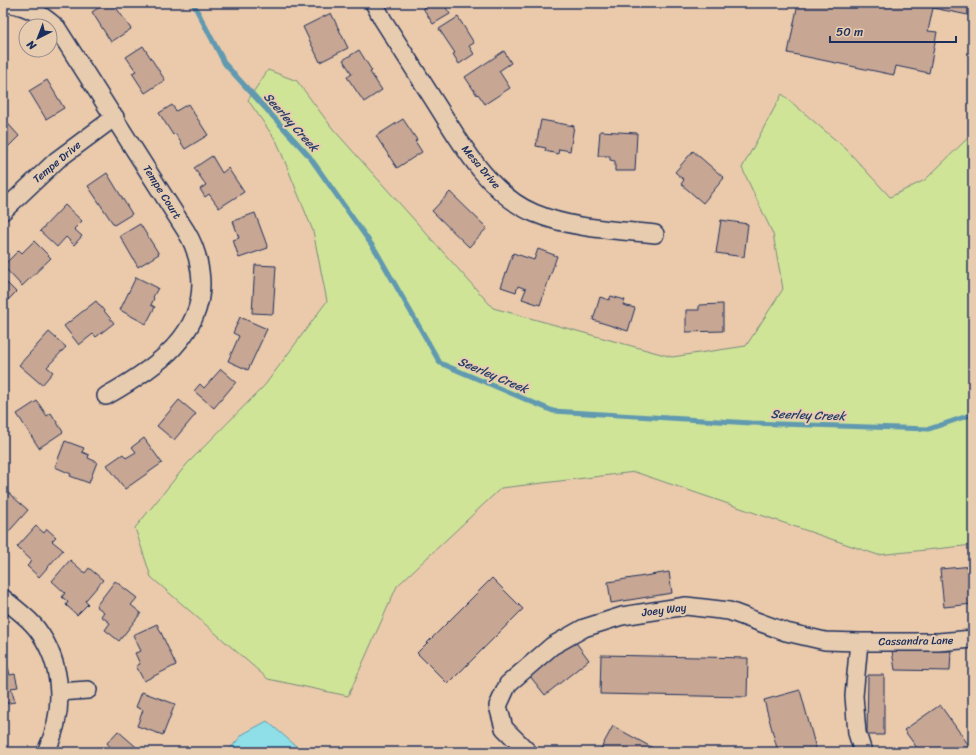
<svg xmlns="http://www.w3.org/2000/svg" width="976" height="755" font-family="Sriracha,sans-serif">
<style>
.green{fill:#d0e498;stroke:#768a7b}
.water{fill:#8edfe7;stroke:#6099b0}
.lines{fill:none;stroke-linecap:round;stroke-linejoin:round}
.stream{stroke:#6099b0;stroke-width:5}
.building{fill:#c7a694;stroke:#1b2f5e}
.street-casing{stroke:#1b2f5e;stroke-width:20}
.street{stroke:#e8ccaf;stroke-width:17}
.labels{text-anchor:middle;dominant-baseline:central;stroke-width:4;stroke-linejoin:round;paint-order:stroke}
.street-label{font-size:11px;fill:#1b2f5e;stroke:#e8ccaf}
.water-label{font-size:12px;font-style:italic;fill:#26416c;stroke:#e8ccaf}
</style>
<rect width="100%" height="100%" fill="#ebcaab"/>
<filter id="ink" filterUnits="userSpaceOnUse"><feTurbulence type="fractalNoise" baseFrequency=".025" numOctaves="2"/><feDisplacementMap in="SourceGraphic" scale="8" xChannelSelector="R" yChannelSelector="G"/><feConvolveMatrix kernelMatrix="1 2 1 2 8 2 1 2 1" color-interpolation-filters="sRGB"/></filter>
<g filter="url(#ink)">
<!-- green -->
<path class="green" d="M268 70 297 81 333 129 493 308 672 357 746 346 783 289 773 234 742 168 782 94 846 149 890 197 925 180 973 133V545L878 555 635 472 501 488 397 586 348 696 268 679 151 577 135 528 187 464 265 385 327 301 313 231 277 142 248 100Z"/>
<!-- water -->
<path class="water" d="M267 721 303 752H227L243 734Z"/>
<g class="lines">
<!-- stream -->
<path class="stream" d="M193 3 225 64 309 156 376 251 440 363 553 411 751 423 929 429 973 414"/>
</g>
<!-- building -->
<path class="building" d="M106 3H113L131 29 111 42 92 12Z
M305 3H326L307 9Z
M424 3H443L450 14 433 24 423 8 426 7Z
M798 3H973V16L933 8 928 31 937 32 929 73 896 66 894 75 788 53Z
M331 13 348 48 320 62 303 27Z
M458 17 474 43 469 46 474 54 459 64 453 54 455 53 439 29Z
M143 46 165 80 145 93 132 73 136 71 126 57Z
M359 50 372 71 370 72 382 90 364 102 347 77 352 74 343 60Z
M504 51 511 63 499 71 510 88 485 104 478 94 477 95 465 77Z
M47 80 64 108 46 119 29 91Z
M188 104 208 135 185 149 175 133 173 135 159 113 172 105 176 111Z
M3 118 19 136 6 149 8 152 3 157Z
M403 119 417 140 415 141 422 152 397 168 376 136Z
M541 120 574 126 570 151 559 149 558 154 545 151 546 148 536 146Z
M600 131 637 133 635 171H615V161L610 160V156H598Z
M693 151 724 178 703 203 681 184 684 180 675 172Z
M212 156 222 173 228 168 244 192 219 208 209 194 205 197 200 189 206 185 194 168Z
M107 173 132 214 114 225 88 186Z
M450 192 487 228 469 247 432 211Z
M65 205 82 221 74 229 82 236 74 245 66 237 57 247 40 231Z
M255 213 268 248 239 258 233 240 239 238 233 221Z
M721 220 748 224 744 257 716 253Z
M140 224 159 254 138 267 120 236Z
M34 241 51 258 22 286 3 266 19 250 22 253Z
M538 249 557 256 540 305 522 299 526 289 518 286 516 292 501 287 513 253 534 260Z
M255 265 276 266 273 314 252 313Z
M136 277 158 288 153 297 154 298 151 305 155 307 146 324 120 310Z
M3 279 16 292 3 305Z
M611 296 625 300 623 305 635 308 628 331 593 320 600 297 609 300Z
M96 301 114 323 96 337 93 334 79 345 64 326Z
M723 304V331L686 332V310H699V305Z
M240 317 267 329 248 370 228 361 239 336 233 333Z
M49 332 66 347 47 367 53 372 42 385 19 365Z
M221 369 236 382 214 408 194 391 200 384 204 388Z
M179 400 196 414 174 440 157 426Z
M37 401 47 416 51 413 63 432 39 448 17 414Z
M144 438 162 463 125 489 107 465 123 454 126 458 136 452 132 447Z
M65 441 84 448 82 452 89 455 88 458 97 462 89 483 70 476 71 474 55 467Z
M5 490 28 510 3 538V492Z
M36 526 44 533 47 529 56 537 52 541 63 550 39 577 27 566 32 561 17 547Z
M70 560 85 573 89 568 103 580 85 601 88 604 77 615 66 605 68 602 62 597 65 593 52 581Z
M973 566V604L944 607 940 569Z
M669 572 672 593 611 603 608 582Z
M492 578 523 609 448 684 417 653Z
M115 581 137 598 131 605 141 613 119 641 105 630 110 623 101 616 104 612 96 606Z
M157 624 176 665 144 681 136 666 140 664 135 653 141 651 133 635Z
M574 640 589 660 545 695 529 675Z
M892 651H951L950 671 895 670Z
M601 655 748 658 747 697 600 694Z
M8 667 10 675 15 674 18 687 11 688 15 702 3 704V668Z
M868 675H884V735H867Z
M800 690 817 752H778L764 700Z
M142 692 175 704 163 735 137 726 143 710 136 707Z
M940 705 973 751V752H920L904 730Z
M613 726 660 752H599Z
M118 731 142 752H107L111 748 107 743Z"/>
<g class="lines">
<!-- street casing -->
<g class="street-casing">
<path id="street" d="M3 3C23 4 42 14 57 28L186 231C194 244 198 255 200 271 209 333 154 369 106 396
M374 3 383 20C400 47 417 74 435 102 460 141 488 194 534 213 572 229 615 230 655 234
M3 211 57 160 115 117
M3 598C14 608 28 617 37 629 64 665 65 713 46 752
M859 642 854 696 857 733 863 752
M59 692 88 690
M528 752 504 728 498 706 508 684 552 646 584 628 622 616 686 606 729 611 786 632 825 641 859 642H938L973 639"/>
</g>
<!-- street -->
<use href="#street" class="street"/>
</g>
</g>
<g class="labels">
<!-- street labels -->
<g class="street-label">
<text transform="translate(57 162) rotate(-40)">Tempe Drive</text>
<text transform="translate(481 167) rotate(50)">Mesa Drive</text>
<text transform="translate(162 192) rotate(58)">Tempe Court</text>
<text transform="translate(664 610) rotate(-7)">Joey Way</text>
<text transform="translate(916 641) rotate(-1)">Cassandra Lane</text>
</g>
<!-- water labels -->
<g class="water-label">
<text transform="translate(291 122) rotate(48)">Seerley Creek</text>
<text transform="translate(493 375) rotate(23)">Seerley Creek</text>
<text transform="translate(808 415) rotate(2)">Seerley Creek</text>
</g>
</g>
<!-- margin -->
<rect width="976" height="755" fill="none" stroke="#e8ccaf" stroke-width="16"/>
<rect x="8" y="8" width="960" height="739" fill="none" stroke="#1b2f5e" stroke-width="1.5" filter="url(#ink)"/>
<!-- north arrow -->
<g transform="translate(38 38) rotate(222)"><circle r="19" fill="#e8ccaf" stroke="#968d8f"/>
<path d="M0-3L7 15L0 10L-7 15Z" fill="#1b2f5e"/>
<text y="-6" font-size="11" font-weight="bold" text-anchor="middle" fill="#1b2f5e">N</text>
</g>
<!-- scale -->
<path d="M830 36v6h126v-6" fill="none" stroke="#1b2f5e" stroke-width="2"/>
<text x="836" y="36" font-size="12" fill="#1b2f5e" stroke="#e8ccaf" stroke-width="3" paint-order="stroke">50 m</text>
</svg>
